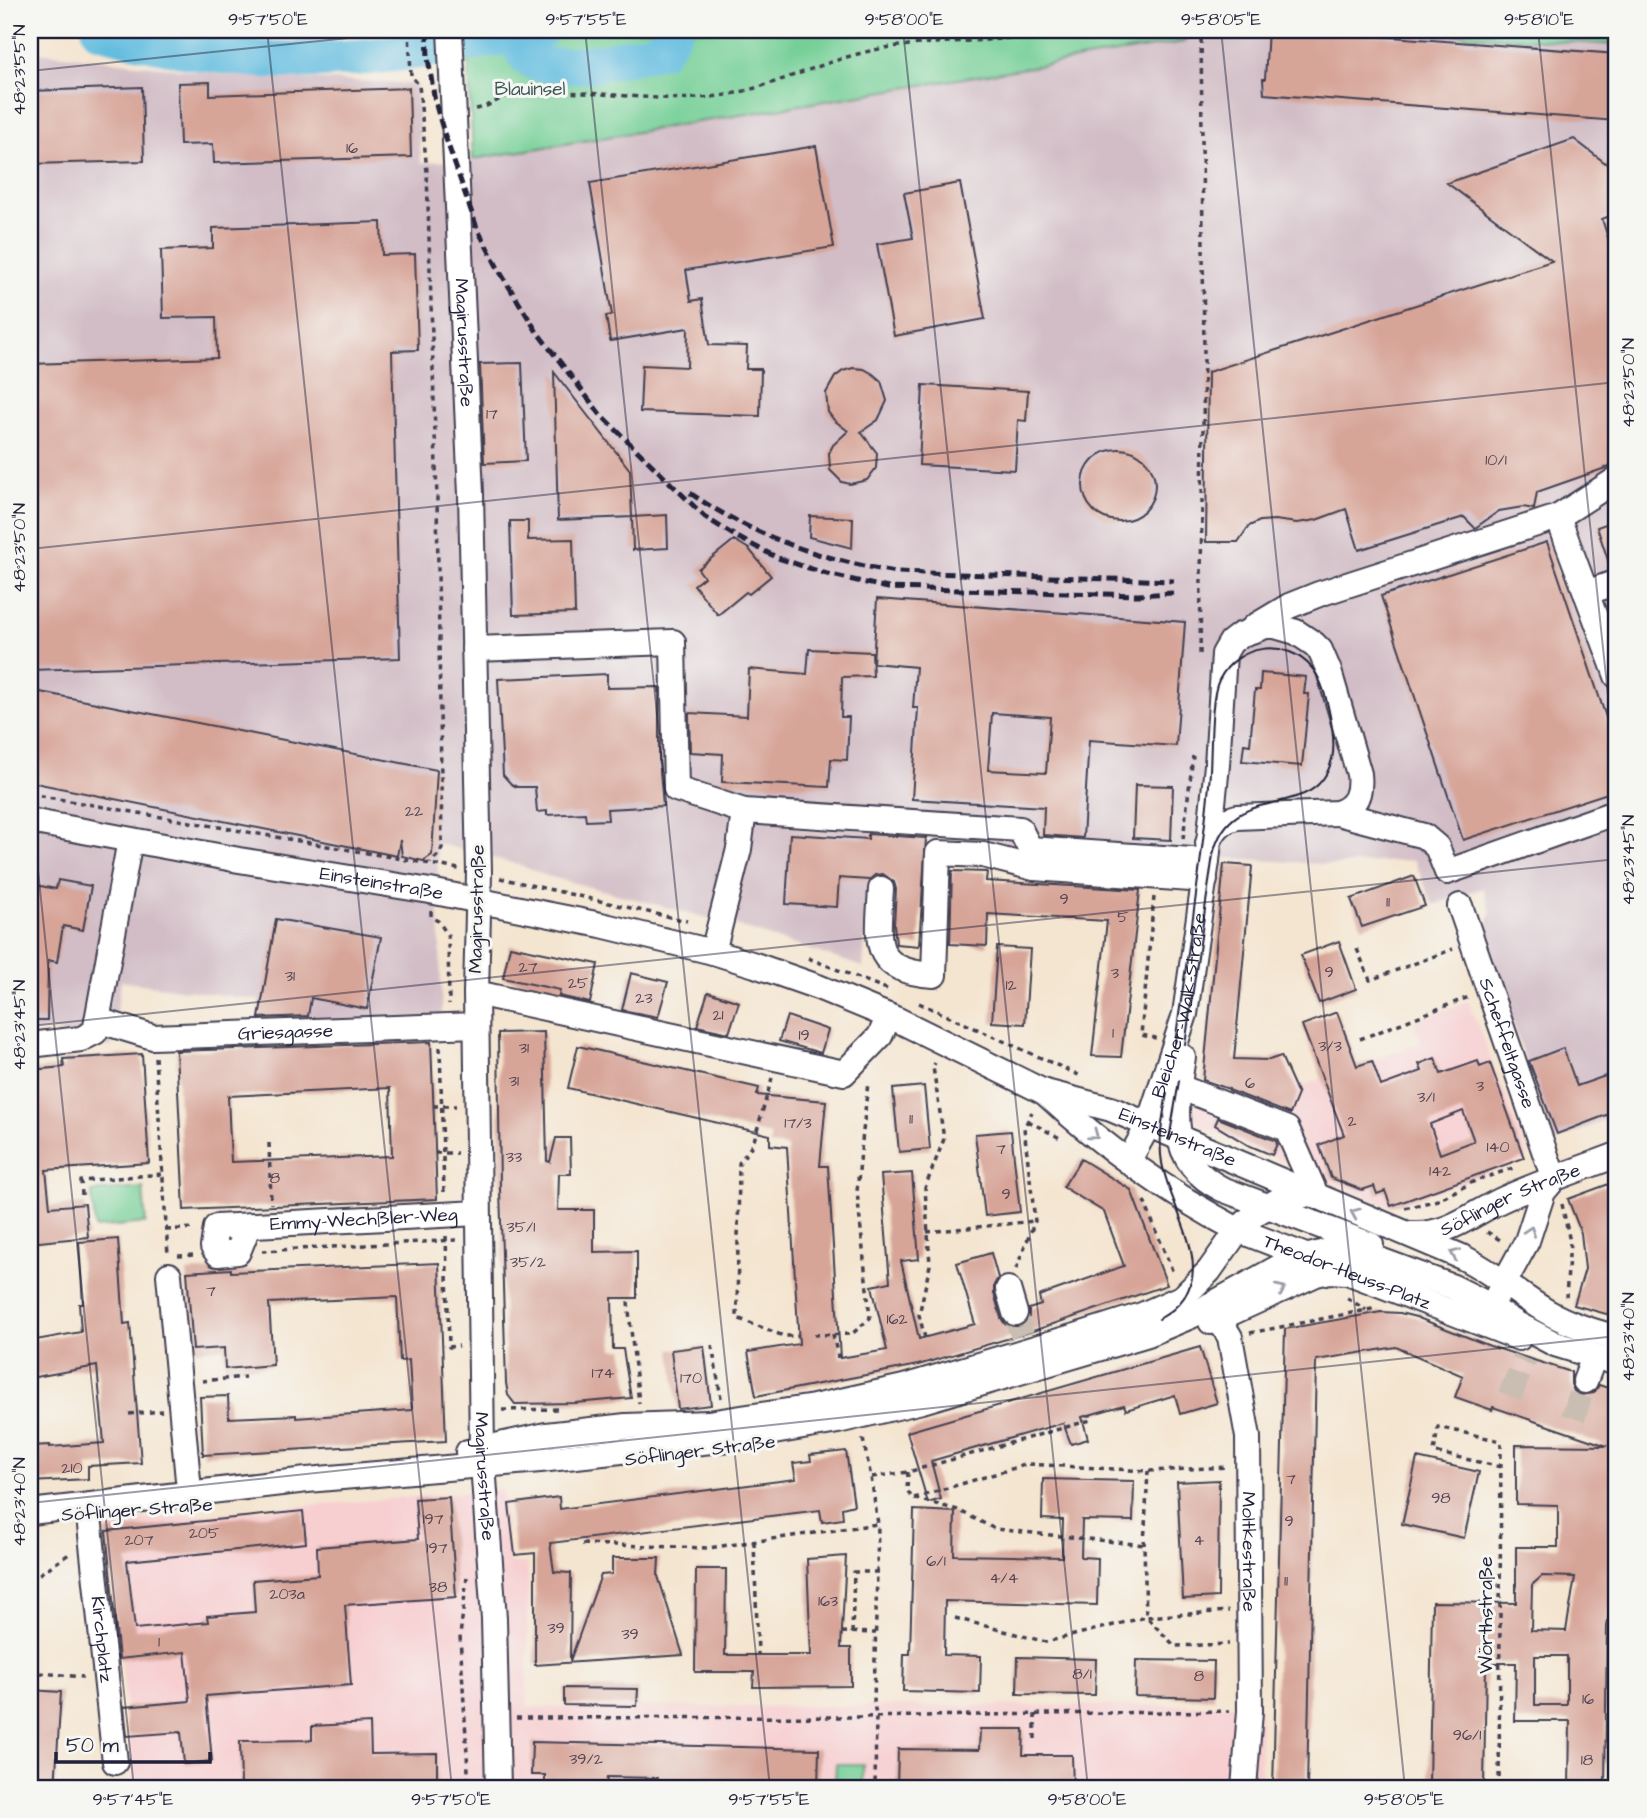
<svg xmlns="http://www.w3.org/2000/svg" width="1647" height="1818" font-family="'Architects Daughter',sans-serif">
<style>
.built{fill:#f7cfd1}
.industrial{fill:#d2bdc6}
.green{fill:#74cf96;stroke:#4b7868;stroke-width:2}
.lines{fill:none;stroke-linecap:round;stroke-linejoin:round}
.river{stroke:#61bcdf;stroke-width:37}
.building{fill:#d7a498;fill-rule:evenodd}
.minor-tunnel{stroke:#cabeb2;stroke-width:24;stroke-dasharray:24 12;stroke-linecap:butt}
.minor-casing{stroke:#423f51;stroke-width:28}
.path{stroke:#423f51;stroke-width:3.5;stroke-dasharray:5 5;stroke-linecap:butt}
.minor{stroke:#fff;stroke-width:24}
.tram{stroke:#22223b;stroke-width:2}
.rail{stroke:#22223b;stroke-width:5;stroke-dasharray:10 5;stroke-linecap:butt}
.oneway{stroke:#9c9ca7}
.ticks{fill:none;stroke:#22223b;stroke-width:2;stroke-opacity:0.45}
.labels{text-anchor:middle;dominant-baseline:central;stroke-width:6;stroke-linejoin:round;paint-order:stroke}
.number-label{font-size:16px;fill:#4f4252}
.park-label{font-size:19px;fill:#3b5656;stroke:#f6f6f2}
.street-label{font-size:19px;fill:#22223b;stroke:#f6f6f2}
.neatline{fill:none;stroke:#22223b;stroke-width:2.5}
.ticks-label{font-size:18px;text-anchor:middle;fill:#22223b}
</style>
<rect width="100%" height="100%" fill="#f6f6f2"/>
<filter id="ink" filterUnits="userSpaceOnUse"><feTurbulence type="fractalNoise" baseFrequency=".0143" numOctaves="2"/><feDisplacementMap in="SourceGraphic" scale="14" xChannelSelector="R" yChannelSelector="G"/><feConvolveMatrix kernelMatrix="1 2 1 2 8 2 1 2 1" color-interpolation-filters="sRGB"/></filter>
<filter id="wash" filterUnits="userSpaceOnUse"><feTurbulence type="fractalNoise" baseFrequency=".00686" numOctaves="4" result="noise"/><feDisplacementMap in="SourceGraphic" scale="28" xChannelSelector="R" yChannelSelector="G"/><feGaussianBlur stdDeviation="1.57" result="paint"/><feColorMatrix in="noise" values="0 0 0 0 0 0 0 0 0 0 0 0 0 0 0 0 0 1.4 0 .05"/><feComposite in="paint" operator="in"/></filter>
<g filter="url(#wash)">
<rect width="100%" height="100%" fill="#f4e5d0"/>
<!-- built -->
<path class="built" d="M1468 1001 1528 1154 1525 1161 1390 1207 1204 1128 1192 1117 1204 1087 1230 1089 1235 1058 1268 1060 1282 1054 1297 1088 1421 1043 1414 1022Z
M502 1489 510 1563H528L527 1707 1260 1705 1261 1788H134L108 1523Z"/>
<!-- industrial -->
<path class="industrial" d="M1195 30H1392L1617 45V1115L1554 1142 1483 936 1491 912 1483 888 1433 905 1414 860 1334 865 1216 857 1033 860 989 841 927 839 926 883 869 881 863 967 734 925 544 875 519 865 437 843 442 1018 257 1022 259 1000 121 981 111 1047 48 1030 30 1033V51L235 76 416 84 421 163 473 159 1183 42Z"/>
<!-- green -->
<path class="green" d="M467 30H1195L1183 42 473 159Z
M1392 30H1617V45Z
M143 1188 146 1223 95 1228 92 1192Z
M836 1764H863V1788H835Z"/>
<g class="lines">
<!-- river -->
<path class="river" d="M100 30C158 46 219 59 279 60 366 62 455 46 540 30
M515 34C520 45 523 55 533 61 557 75 635 56 662 49L674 30"/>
</g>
<g id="blocks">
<!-- building -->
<path class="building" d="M1268 30H1299L1617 54V121L1264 94 1263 79H1265Z
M210 82V95L409 88 411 157 214 163 213 144 180 145 178 83Z
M142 87 144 161 30 164V91Z
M1574 139 1617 172V213L1602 219 1617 265V464L1537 492 1534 509 1523 507 1499 511 1475 528 1464 517 1359 550 1346 509 1316 520 1297 523 1275 520 1260 521 1249 526 1238 542H1206L1208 372 1552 261 1447 183Z
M816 146 834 247 686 270 691 301 702 299 709 345 747 346 746 369H761L760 416 640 412 642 365 687 367 688 328 610 341 606 316 612 315 590 183Z
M960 183 985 319 894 336 877 244 913 238 904 193Z
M381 222 382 255 415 254 418 350 392 351 400 658 30 670V364L217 358 216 317 163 318 161 250 213 248V228Z
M522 363 526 461 484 463 480 364Z
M853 368 864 369 873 374 881 381 887 401 878 420 861 432 877 453 876 468 867 480 850 484 842 482 830 470 829 453 833 445 848 431 834 420 828 412 826 393 835 377 843 371Z
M554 372 630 470 632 517 558 520Z
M923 385 1028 391 1026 421 1018 420 1015 470 919 465Z
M1083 485a36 36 0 1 1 72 0a36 36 0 1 1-72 0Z
M667 515 668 548 633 550 632 517Z
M810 516 853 518 852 548 809 537Z
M1617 520V567L1611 569 1597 527Z
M510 521H528V540L573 539 575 613 513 615Z
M734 540 749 549 771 576 749 594 746 592 718 615 694 585 704 577 698 569Z
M1547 542 1617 750V790L1463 840 1381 596Z
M877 599 1185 622 1176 746 1089 740 1083 838 1043 835 1044 807 912 799 918 708H913L916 667 873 663ZM992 713 1050 717 1046 773 988 770Z
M809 649 872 652 873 676 842 677 841 717H849L847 760 831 759 829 787 722 782 723 754 690 752 689 713 747 716 749 669 807 674Z
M1261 673 1306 677 1304 694H1309L1302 766 1242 761 1244 744 1250 745 1255 690H1260Z
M607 674V688L659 687V759L663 806 607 809 608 820 586 821 585 813 547 815V811L537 812 535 787H517L511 784 503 775 498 679Z
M30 690 437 770 432 855 423 861 402 856 400 840 397 856 30 782Z
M1135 785 1173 786 1171 840 1133 838Z
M790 834 868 839V834L926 838 919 946 896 944 894 924 896 889 894 882 883 874 875 875 869 880 839 878 837 907 786 904Z
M1224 864 1252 866 1234 1059 1269 1060 1281 1056 1298 1094 1290 1114 1229 1090V1089L1203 1080Z
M952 871 987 872 986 881 1140 890 1121 1057 1092 1056 1107 921 988 914 987 946 950 944Z
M1414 876 1425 906 1362 927 1351 899Z
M58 880 91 886 83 930 63 926 57 962 48 960 47 1020H30V884L56 889Z
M276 919 381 937 367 1009 311 998 308 1016 259 1018Z
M1339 941 1356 989 1319 1003 1301 955Z
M510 946 598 964 590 1003 559 996 560 990 503 978Z
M997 947 1030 949 1025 1024 992 1022Z
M631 973 668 982 658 1017 622 1010Z
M708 992 739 1002 729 1033 697 1026Z
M1337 1012 1357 1066 1372 1061 1381 1086 1422 1071 1419 1064 1435 1058 1441 1074 1478 1061 1480 1067 1490 1063 1524 1158 1391 1206 1385 1191 1377 1194 1374 1186 1362 1190 1331 1178 1319 1145 1344 1135 1302 1025ZM1463 1111 1474 1141 1440 1154 1430 1124Z
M787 1016 828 1030 821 1053 779 1041Z
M544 1032 547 1161 550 1162 556 1138H570L571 1174H559L558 1210H594V1252L637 1251V1298H612L613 1349H623L631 1398 575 1403 515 1404 508 1395 506 1383 500 1189 498 1033Z
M431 1042 437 1199 184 1210 176 1051ZM390 1088 392 1156 231 1162 228 1096Z
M578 1046 759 1088 757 1095 826 1101 820 1166H828L840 1358 887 1350 872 1286 890 1282 881 1175 912 1173 919 1259 901 1261 919 1339 975 1324 957 1263 991 1253 998 1278 994 1285V1293L1001 1318 1005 1324 1012 1328 1025 1324 1029 1317V1309L1041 1305 1039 1296 1124 1266 1104 1212 1063 1187 1081 1159 1131 1190 1167 1285 1027 1333 918 1365 756 1396 748 1352 799 1344 787 1147 770 1145V1135L568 1088Z
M1563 1048 1577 1086 1617 1072V1111L1557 1134 1529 1061Z
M142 1054 149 1163 46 1170 50 1207 85 1204 88 1237 30 1243V1070L64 1067 63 1059Z
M924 1086 930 1149 899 1152 893 1089Z
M1218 1118 1276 1141 1277 1144 1272 1155 1248 1145 1215 1125Z
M1011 1131 1020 1212 985 1216 975 1134Z
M1617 1181V1213L1608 1216 1617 1283V1317L1574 1305 1585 1269 1581 1233 1568 1199Z
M118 1239 124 1324 130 1323 141 1463 88 1466V1479L30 1482V1446L50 1445V1447L104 1443 97 1366 30 1378V1341L81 1332 79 1304H83L79 1242Z
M439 1263 446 1441 203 1455 200 1397 228 1396 229 1418 296 1415V1418L412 1410 409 1360 400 1361 397 1297 269 1303 273 1365 225 1369 224 1348 193 1350 187 1272 231 1269V1272Z
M1381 1312 1400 1313 1416 1317 1490 1346 1571 1372V1384L1574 1391 1580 1395 1594 1393 1599 1385 1617 1391V1574L1607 1626 1605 1788H1569L1570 1721H1515L1516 1663H1486L1484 1788H1429L1432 1602 1516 1603V1547H1558V1505L1516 1504V1445L1607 1446 1493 1407 1492 1410 1455 1397 1463 1376 1396 1347 1316 1360 1307 1788H1273L1285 1329ZM1542 1576 1575 1577 1566 1631 1531 1630 1532 1585ZM1535 1656H1567V1705H1535Z
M704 1346 711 1405 678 1409 671 1350Z
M1200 1347 1217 1403 1180 1414 1175 1395 1126 1410 1124 1405 1082 1417 1088 1439 1071 1444 1063 1423 931 1461 941 1499 928 1503 907 1432Z
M846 1451 854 1505 842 1508 843 1519 822 1522 820 1510 550 1543 554 1572 571 1573 570 1661 601 1575 612 1574V1558H659L658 1576 683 1655 535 1665V1553L515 1555 509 1504 559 1497 560 1509 796 1479 793 1463 811 1461 810 1455Z
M1417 1458 1479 1472 1464 1538 1402 1524Z
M1043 1479 1134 1481 1133 1521 1082 1520 1081 1557 1098 1558 1097 1605 945 1601 944 1655 981 1656 980 1693 903 1691 904 1654H910L914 1510 955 1512 954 1555 1062 1557 1063 1520 1042 1519Z
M1219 1480 1218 1597 1183 1599 1177 1482Z
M449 1497 456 1597 345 1605 351 1685 206 1696 212 1761 184 1764 181 1732 127 1736 124 1707 190 1701 185 1652 119 1659 106 1531 303 1511 306 1543 127 1561 135 1629 208 1622 207 1616 255 1612 253 1580 318 1575 317 1547 418 1539 415 1499Z
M846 1556 841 1648H851V1686L753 1687 754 1672H695L696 1569H726L725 1655H811L807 1559Z
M1018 1657 1096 1659 1095 1695 1017 1694Z
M1136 1660 1214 1661 1213 1698 1135 1696Z
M564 1688 638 1689 637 1706 564 1705Z
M30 1690 61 1692 55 1788H30Z
M370 1723 371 1754 437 1753V1788H241L240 1741 312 1740V1726Z
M980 1729H1024L1023 1755H1072L1073 1788H897L898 1749 979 1750Z
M532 1742 819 1749 818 1788 656 1784 657 1778 607 1777 606 1788H545V1775H531Z"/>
</g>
</g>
<g filter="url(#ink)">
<use href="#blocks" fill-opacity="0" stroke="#423f51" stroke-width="2"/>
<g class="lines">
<!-- minor-tunnel -->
<path class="minor-tunnel" d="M1015 1313 1022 1335
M1510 1396 1525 1358
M1573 1418 1585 1381"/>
<!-- minor casing -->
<g class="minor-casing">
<g id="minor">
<path id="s1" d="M450 30 471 494 479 873 476 993 482 1450 494 1619 498 1788"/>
<path d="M1558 517 1617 676"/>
<path d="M1586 593 1617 582"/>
<path d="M1254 627 1289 606 1319 594 1558 517 1617 479"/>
<path d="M474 649 673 642 676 789 744 811"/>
<path d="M1337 813 1424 836 1437 847 1447 872 1617 812"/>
<path id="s2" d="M30 821 239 860 430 891 601 925 713 952 755 965 818 987 898 1020 1042 1091 1111 1109 1462 1257C1493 1272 1517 1294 1546 1311 1568 1324 1592 1331 1617 1338"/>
<path d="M881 889C878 940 869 971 934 975L938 853 983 855 1034 868 1205 880"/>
<path id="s3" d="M1460 906 1554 1179"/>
<path d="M713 952 739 849 744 811 1020 829 1030 849 1207 861"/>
<path d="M476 993 844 1073 880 1036 889 1016"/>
<path id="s4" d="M97 1020 153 1037 476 1025"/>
<path d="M30 1045 81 1039 95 1032 130 840"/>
<path d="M1183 1057C1175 1108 1166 1162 1222 1189L1371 1245"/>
<path d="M1164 1081 1287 1129 1317 1197"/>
<path id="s5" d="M1043 1091C1101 1145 1168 1193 1238 1230L1519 1338"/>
<path id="s6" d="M1129 1160 1148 1126 1185 1014 1207 861 1217 765 1224 654 1231 642 1240 635 1266 626H1275L1296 632 1314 644 1320 650 1329 671 1359 774C1361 792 1357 807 1337 813L1237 817C1221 821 1215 828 1208 843"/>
<path id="s7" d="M249 1225 238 1252 218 1254 213 1247 216 1227 478 1213"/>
<path id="s8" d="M1412 1234C1449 1236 1474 1212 1506 1198 1542 1182 1580 1169 1617 1155"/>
<path d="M169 1275 188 1480"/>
<path d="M1008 1289 1015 1313"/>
<path d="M1498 1294 1527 1241 1543 1192 1554 1179"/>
<path id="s9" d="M1210 1305 1230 1337 1248 1437 1250 1711 1244 1788"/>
<path d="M1211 1322 1316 1274 1330 1271 1346 1272"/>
<path d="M1585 1381 1591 1365"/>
<path d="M468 1452 546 1435 626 1426 708 1423 814 1407 904 1387 1079 1335 1142 1315 1183 1297 1209 1271 1238 1230 1256 1213 1279 1200 1310 1194"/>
<path d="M30 1512 307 1480 540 1460 738 1438 838 1421 922 1401 1148 1334 1191 1316 1290 1261 1328 1251 1350 1252 1366 1255 1453 1287 1481 1301 1517 1324 1555 1344 1617 1363"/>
<path id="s10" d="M89 1516 115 1762"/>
</g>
</g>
<!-- path -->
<path class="path" d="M409 30 411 76 419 85 427 172 437 499 442 848 440 853 430 863
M476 109C494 106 506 92 524 91 544 91 564 92 583 93 631 95 678 103 726 95 781 85 830 57 885 48 943 39 1002 44 1059 30
M1200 654 1204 357 1201 30
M30 794 459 869
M1183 839 1193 756
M500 878 687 921
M1154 897 1141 1035 1156 1038
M431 911V917L438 921 448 935 449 1005
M1357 949 1370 980 1453 949
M808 958 889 990
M919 1003 1081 1076
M1360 1039 1469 997
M440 1047 444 1193
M155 1057 168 1255
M772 1078 753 1144 739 1163 737 1318 784 1336H799
M433 1106H456
M1028 1121 1060 1138
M269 1143 271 1204
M435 1153H457
M82 1195 81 1181 162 1174
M1144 1201 1174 1275
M1562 1204 1570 1242 1566 1297
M1405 1208 1438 1200 1475 1181 1516 1167
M166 1230 193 1228
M927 1232 1035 1221
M1487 1232 1502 1241
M446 1236 449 1347 459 1346
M262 1251 457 1240
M178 1256 195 1255
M1016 1269 1035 1221 1024 1128 1032 1112
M1347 1298 1366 1310
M628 1302 639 1403
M1250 1333 1377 1308
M833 1334 838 1358
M814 1335 852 1334 870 1318 857 1191 868 1082
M925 1338 919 1315 930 1265 925 1188 944 1139 933 1067 935 1063
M712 1345 721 1398
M202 1381 245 1377
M502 1410 561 1409
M129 1414 162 1411
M863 1439 871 1477 878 1524 874 1704 876 1715 875 1788
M908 1472 907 1490 912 1498 958 1510 995 1529 1144 1545 1146 1617 1229 1611
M872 1477 908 1472 1091 1420 1090 1415
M914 1498 1028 1464 1148 1471 1227 1467
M754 1542 758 1654
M582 1544 708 1548 878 1524
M1144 1545 1148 1471
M30 1577H35L72 1552
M467 1577 460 1636 469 1788
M955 1618 1046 1642 1146 1617 1175 1646 1229 1644
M842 1632 876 1633
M852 1633 854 1572H878
M30 1672 83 1677
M1035 1714V1740
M516 1718 859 1717 1230 1711
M1499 1788 1501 1441 1438 1427 1434 1452 1501 1467"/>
<!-- minor -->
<use href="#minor" class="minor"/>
<!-- tram -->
<path class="tram" d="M1175 1043C1187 957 1201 871 1209 785 1212 759 1209 700 1219 680 1237 644 1286 637 1312 668 1326 684 1337 738 1332 759 1315 827 1231 776 1213 855L1185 1045
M1169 1140 1179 1081
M1159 1319C1228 1280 1172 1218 1162 1163 1158 1140 1163 1116 1167 1093"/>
<!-- rail -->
<path class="rail" d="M427 30 428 58 435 102 444 133 477 228 500 272 537 332 600 414 705 517 735 536 778 558 827 574 888 588 1138 595 1173 593
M690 493C753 536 822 560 896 572L1174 581"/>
</g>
<!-- one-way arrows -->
<defs><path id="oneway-chevron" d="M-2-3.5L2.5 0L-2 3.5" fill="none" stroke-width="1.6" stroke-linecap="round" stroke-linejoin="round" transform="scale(1.75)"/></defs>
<g class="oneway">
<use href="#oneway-chevron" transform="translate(1094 1135) rotate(37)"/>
<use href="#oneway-chevron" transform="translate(1355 1213) rotate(-157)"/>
<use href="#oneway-chevron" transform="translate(1530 1231) rotate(-71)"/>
<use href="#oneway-chevron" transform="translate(1455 1254) rotate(-157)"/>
<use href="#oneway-chevron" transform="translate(1281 1289) rotate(-25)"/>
</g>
</g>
<!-- ticks -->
<path class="ticks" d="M267 30 452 1788M585 30 770 1788M903 30 1088 1788M1221 30 1405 1788M1538 30 1617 781M30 71 426 30M30 549 1617 382M30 794 134 1788M30 1026 1617 859M30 1503 1617 1336"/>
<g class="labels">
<!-- number labels -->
<g class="number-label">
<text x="352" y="148">16</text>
<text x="492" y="414">17</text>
<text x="1496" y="460">10/1</text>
<text x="414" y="811">22</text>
<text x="1064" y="899">9</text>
<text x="1388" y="902">11</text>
<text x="1123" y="917">5</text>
<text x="528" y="967">27</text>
<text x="1329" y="972">9</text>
<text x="1115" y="973">3</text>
<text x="290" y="976">31</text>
<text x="578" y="983">25</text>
<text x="1011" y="985">12</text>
<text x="644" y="998">23</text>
<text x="718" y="1015">21</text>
<text x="1113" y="1033">1</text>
<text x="804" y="1035">19</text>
<text x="1330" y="1046">3/3</text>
<text x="524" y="1048">31</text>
<text x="514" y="1081">31</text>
<text x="1250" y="1083">6</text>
<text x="1480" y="1086">3</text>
<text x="1426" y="1097">3/1</text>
<text x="911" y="1119">11</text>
<text x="1352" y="1121">2</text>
<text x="798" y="1123">17/3</text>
<text x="1498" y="1147">140</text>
<text x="1001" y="1149">7</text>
<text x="514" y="1157">33</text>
<text x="1440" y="1171">142</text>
<text x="275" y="1178">8</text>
<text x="1006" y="1194">9</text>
<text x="521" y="1227">35/1</text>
<text x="528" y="1262">35/2</text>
<text x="211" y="1291">7</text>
<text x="897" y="1319">162</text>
<text x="603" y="1373">174</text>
<text x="691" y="1378">170</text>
<text x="72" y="1468">210</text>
<text x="1291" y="1479">7</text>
<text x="1441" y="1498">98</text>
<text x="433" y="1519">197</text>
<text x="1289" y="1521">9</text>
<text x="204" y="1533">205</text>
<text x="139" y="1540">207</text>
<text x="1199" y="1540">4</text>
<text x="437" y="1548">197</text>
<text x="936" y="1561">6/1</text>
<text x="1004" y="1578">4/4</text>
<text x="1286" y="1581">11</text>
<text x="438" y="1587">38</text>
<text x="287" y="1594">203a</text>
<text x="828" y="1601">163</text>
<text x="556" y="1628">39</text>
<text x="630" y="1634">39</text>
<text x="159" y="1642">1</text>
<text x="1082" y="1674">8/1</text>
<text x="1199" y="1676">8</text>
<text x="1588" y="1699">16</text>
<text x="1467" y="1735">96/1</text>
<text x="586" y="1759">39/2</text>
<text x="1587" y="1760">18</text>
</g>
<!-- park labels -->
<g class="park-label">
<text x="530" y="89">Blauinsel</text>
</g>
<!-- street labels -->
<g class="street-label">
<text stroke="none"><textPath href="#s1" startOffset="313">Magirusstraße</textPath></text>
<text stroke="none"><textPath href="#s2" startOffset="357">Einsteinstraße</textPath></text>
<text transform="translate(477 909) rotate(-89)">Magirusstraße</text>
<text stroke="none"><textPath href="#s6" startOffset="164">Bleicher-Walk-Straße</textPath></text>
<text stroke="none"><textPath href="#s4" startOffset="191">Griesgasse</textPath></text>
<text stroke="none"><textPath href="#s3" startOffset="145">Scheffeltgasse</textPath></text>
<text stroke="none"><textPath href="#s2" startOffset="1197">Einsteinstraße</textPath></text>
<text stroke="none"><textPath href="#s8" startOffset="105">Söflinger Straße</textPath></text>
<text stroke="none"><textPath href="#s7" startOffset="226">Emmy-Wechßler-Weg</textPath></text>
<text stroke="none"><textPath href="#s5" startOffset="357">Theodor-Heuss-Platz</textPath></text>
<text transform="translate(700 1451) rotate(-7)">Söflinger Straße</text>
<text stroke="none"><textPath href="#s1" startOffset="1447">Magirusstraße</textPath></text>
<text transform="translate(137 1510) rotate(-4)">Söflinger Straße</text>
<text stroke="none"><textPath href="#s9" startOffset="254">Moltkestraße</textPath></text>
<text transform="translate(1486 1615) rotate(-90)">Wörthstraße</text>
<text stroke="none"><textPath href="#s10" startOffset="124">Kirchplatz</textPath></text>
</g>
</g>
<!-- margin -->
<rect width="1647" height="1818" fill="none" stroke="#f6f6f2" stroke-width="77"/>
<!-- scale -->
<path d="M56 1752v10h154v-10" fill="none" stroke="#22223b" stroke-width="3.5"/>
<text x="66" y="1752" font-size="21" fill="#22223b" stroke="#f6f6f2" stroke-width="5" paint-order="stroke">50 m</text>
<rect x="38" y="38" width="1570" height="1742" class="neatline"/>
<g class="ticks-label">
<text x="268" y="25">9°57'50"E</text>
<text x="586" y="25">9°57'55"E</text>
<text x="904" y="25">9°58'00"E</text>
<text x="1221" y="25">9°58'05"E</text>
<text x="1539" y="25">9°58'10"E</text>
<text transform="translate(19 70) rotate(-90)" y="6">48°23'55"N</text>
<text transform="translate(1628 383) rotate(-90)" y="6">48°23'50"N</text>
<text transform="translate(19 548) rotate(-90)" y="6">48°23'50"N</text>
<text transform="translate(1628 860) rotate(-90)" y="6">48°23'45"N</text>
<text transform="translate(19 1025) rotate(-90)" y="6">48°23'45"N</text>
<text transform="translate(1628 1337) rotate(-90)" y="6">48°23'40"N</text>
<text transform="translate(19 1502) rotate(-90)" y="6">48°23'40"N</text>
<text x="133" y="1805">9°57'45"E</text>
<text x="451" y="1805">9°57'50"E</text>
<text x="769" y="1805">9°57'55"E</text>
<text x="1087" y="1805">9°58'00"E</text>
<text x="1404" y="1805">9°58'05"E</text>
</g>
</svg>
